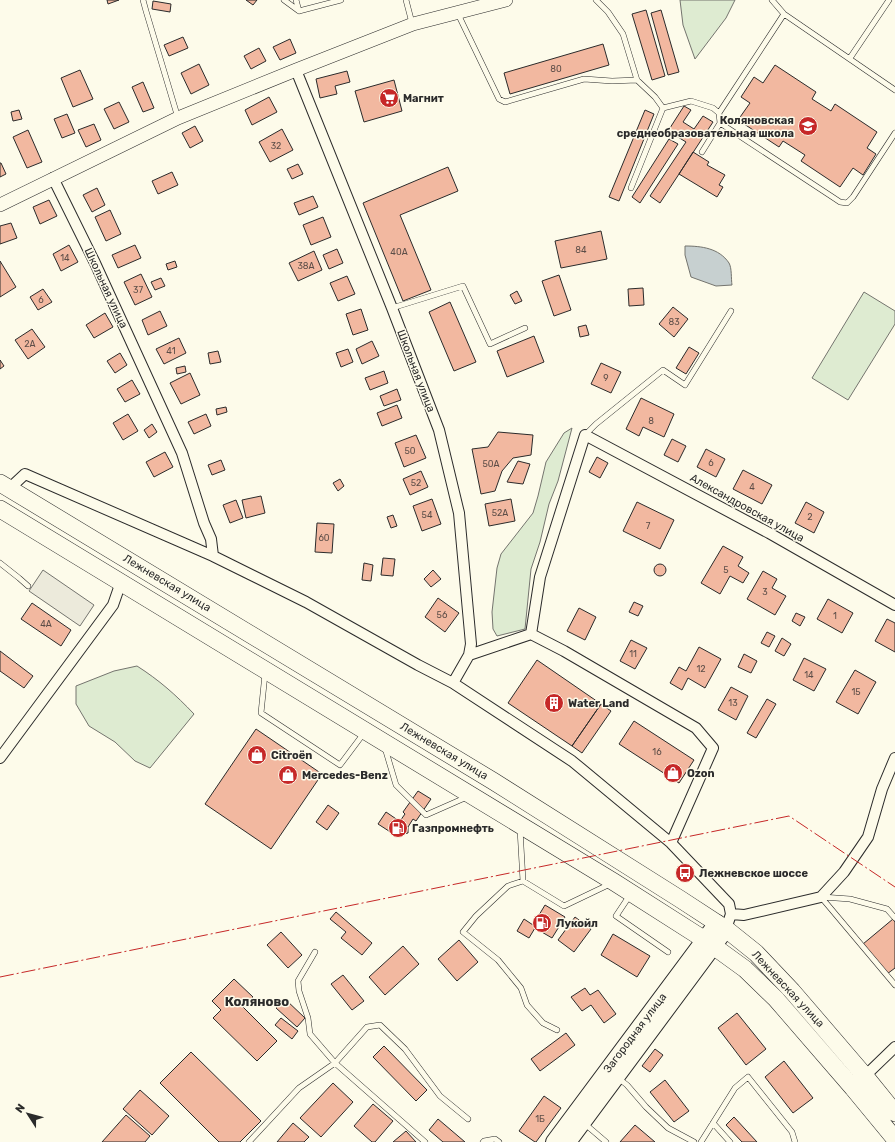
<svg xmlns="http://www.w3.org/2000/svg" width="895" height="1142" font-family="Rubik,sans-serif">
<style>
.green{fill:#deebd1;stroke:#74746e}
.parking{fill:#eceadb;stroke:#74746e}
.water{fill:#c7d0d0;stroke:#74746e}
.building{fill:#f2b8a0;stroke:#2b2b2b}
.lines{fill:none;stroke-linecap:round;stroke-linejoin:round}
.service-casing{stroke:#2b2b2b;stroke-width:6}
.minor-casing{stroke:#2b2b2b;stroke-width:12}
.tertiary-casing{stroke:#2b2b2b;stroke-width:14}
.primary-casing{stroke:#2b2b2b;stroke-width:18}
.trunk-casing{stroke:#2b2b2b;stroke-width:18}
.service{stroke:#fdfbea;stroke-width:5}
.minor{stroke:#fdfbea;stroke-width:10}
.tertiary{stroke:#fdfbea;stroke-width:13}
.primary{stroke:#fdfbea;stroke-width:16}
.trunk{stroke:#fdfbea;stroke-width:17}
.power{stroke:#c62828;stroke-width:1;stroke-dasharray:14 3 2 3;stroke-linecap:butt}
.labels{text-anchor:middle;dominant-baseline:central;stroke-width:3;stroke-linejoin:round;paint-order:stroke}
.number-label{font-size:9px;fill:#5d4e48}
.poi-label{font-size:11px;font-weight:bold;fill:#2b2b2b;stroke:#fdfbea;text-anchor:start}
.street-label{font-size:11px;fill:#2b2b2b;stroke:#fdfbea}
.quarter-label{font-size:13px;font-weight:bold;fill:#2b2b2b;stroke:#fdfbea}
</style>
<rect width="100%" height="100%" fill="#fdfbea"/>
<!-- green -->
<path class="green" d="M680 0H735L726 18 695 59 683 25Z
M864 292 895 311V324L848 400 812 378Z
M572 428 558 481 549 504 540 542 531 569 525 629 497 636 493 629 492 612 497 568 501 554 533 513 538 496 546 462 564 433Z
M137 666C159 680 176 695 194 714L150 768 135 761 115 742 89 726 76 704V686L114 671Z"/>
<!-- parking -->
<path class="parking" d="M43 570 94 605 80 626 29 591Z"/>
<!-- water -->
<path class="water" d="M685 246C701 246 719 248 729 263 732 268 731 279 732 285L716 286 691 277 685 255Z"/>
<!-- building -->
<path class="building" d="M107 0H119L108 4Z
M246 0H257L253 5Z
M153 1 171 4 170 12 152 9Z
M646 10 665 76 652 80 632 14Z
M661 10 679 72 668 75 651 13Z
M183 37 188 48 169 56 164 45Z
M290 39 296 53 280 60 273 47Z
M603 44 609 65 510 94 504 73Z
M259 48 266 61 251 69 244 56Z
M199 64 209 85 191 94 181 73Z
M775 65 816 92 812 99 831 111 835 104 877 132 867 148 876 154 863 175 853 168 840 187 801 161 805 155 783 141 779 147 738 120 750 103 741 97 754 77 763 83Z
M80 70 93 99 73 107 61 78Z
M347 71 350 82 335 86 337 94 320 98 316 79Z
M394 80 402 111 364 122 355 91Z
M143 82 154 108 143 112 132 87Z
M269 97 277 112 252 125 245 110Z
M119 102 129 122 114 129 104 109Z
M684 106 691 110 683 122 694 129 703 116 713 122 660 203 650 196 686 142 668 131Z
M19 110 22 119 13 121 11 112Z
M645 110 654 114 619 201 609 197Z
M67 114 75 133 62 138 54 119Z
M94 124 101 140 86 147 78 130Z
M195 126 203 141 190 148 182 133Z
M282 129 293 150 270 162 259 142Z
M28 130 42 162 27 168 13 137Z
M669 139 678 144 640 203 632 197Z
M693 152 709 162 707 165 725 175 719 185 723 187 717 197 679 174Z
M0 163H1L6 174 0 177Z
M298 164 303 174 292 179 287 169Z
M448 167 458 191 400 215 431 290 403 301 363 203Z
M172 172 178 185 158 194 152 181Z
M97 188 105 205 92 212 83 195Z
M313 196 318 207 299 215 294 203Z
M49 200 57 216 40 224 33 207Z
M110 210 121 234 106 241 95 217Z
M323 217 331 237 311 245 303 225Z
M11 223 17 238 0 244V226Z
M601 231 607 259 561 268 555 241Z
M69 245 78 262 61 271 53 254Z
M135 245 141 258 118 268 112 255Z
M337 249 343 263 329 269 323 255Z
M314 251 322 270 298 281 289 263Z
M0 261 16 287 0 297Z
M175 261 177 267 168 270 166 264Z
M141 274 152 297 135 305 124 282Z
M559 275 571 310 554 316 542 281Z
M347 276 355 294 338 301 330 283Z
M161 278 165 286 155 290 151 282Z
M643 288 644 305 629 306 628 289Z
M43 289 52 302 38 310 30 297Z
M517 291 522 301 515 304 510 295Z
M450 302 476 362 454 371 429 312Z
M673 307 688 319 674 337 659 324Z
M361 309 368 330 353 335 346 314Z
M160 311 167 326 148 335 142 320Z
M105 313 113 327 94 338 86 325Z
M586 325 589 335 580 337 578 327Z
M32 329 45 347 28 359 15 340Z
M534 336 544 362 507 377 497 351Z
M179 338 186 353 164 364 156 349Z
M372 341 379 356 362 364 356 349Z
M689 347 699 353 686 374 676 368Z
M348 349 353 362 341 367 336 353Z
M218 351 221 362 210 364 208 353Z
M120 353 127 365 115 373 107 361Z
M0 360 4 366 0 369Z
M601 363 621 372 611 393 591 384Z
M185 366 186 372 177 374 176 368Z
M384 371 388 383 370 390 365 378Z
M190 373 200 395 181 404 170 383Z
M132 380 140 394 125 402 117 389Z
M397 389 401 400 384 406 380 396Z
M641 398 674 414 664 437 643 427 639 436 626 429Z
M397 405 402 418 382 426 377 413Z
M226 407 227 412 217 415 216 409Z
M128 414 138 431 123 440 113 423Z
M206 414 211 426 194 434 188 422Z
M152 424 157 432 149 438 144 430Z
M498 432 533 435 531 455 513 458 502 471 495 491 481 494 472 449 488 447Z
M416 435 426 458 404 467 395 443Z
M672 439 686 446 678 462 664 455Z
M706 449 725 459 716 477 697 467Z
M165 452 173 467 154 477 146 462Z
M597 457 608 463 600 478 589 472Z
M221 460 225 470 212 475 208 465Z
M518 461 530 464 523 484 507 482Z
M743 470 772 485 762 504 733 489Z
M421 471 428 487 410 495 403 479Z
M340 479 344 486 338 491 333 483Z
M261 496 265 513 246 518 242 500Z
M432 499 441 524 422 531 413 506Z
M511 499 515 521 489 526 485 504Z
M236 500 243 518 230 523 223 505Z
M637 502 674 520 660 549 623 531Z
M806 502 824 512 814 533 795 523Z
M393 515 397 526 391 528 387 517Z
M317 523 334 524 332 553 315 552Z
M723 546 743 557 738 566 749 573 743 583 730 576 720 594 701 583Z
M383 558 395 559 393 576 381 575Z
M364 563 373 565 371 581 362 580Z
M654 570a6 6 0 1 1 12 0a6 6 0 1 1-12 0Z
M433 570 441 579 431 587 424 579Z
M763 571 777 579 772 588 786 596 775 615 747 599Z
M438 598 459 613 445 632 425 617Z
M828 599 853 613 842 633 817 619Z
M634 602 643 606 638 616 629 612Z
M32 603 71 630 61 646 21 619Z
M579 608 596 617 585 640 567 631Z
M796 613 805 617 800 626 792 621Z
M887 619 895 623V652L875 641Z
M767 632 775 636 769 647 761 643Z
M782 638 791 644 784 656 775 651Z
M631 640 647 648 635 669 620 661Z
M699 647 721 659 705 688 688 678 682 690 670 683 679 667 686 671Z
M0 651 33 676 24 688 0 671Z
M744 654 757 661 751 673 738 667Z
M804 658 826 669 814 691 793 680Z
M537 660 601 704 572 746 508 703Z
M855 670 876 682 858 714 836 702Z
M731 687 748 696 736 720 718 710Z
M767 699 776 704 756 738 747 733Z
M601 704 611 711 582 753 572 746Z
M634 721 694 760 679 783 619 744Z
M256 729 322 774 271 849 205 804Z
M418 791 431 799 416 821 413 819 408 827 400 821 405 814 403 812Z
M328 805 339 813 327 830 316 822Z
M386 812 408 827V833L395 835 378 824Z
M545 905 565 917 552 938 535 928 529 938 517 931 524 919 533 925Z
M336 912 372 943 362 955 341 938 346 932 330 919Z
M575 917 591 929 574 952 558 940Z
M893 919 895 922V968L887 974 863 944Z
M281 932 302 955 288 968 267 945Z
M613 934 650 956 637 977 601 955Z
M459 940 478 962 457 981 438 959Z
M403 946 419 964 385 995 369 977Z
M343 975 364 1001 352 1010 331 984Z
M234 979 253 997 243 1007 277 1041 257 1061 213 1018 221 1010 212 1001Z
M585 988 590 995 598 990 616 1014 604 1023 591 1005 582 1011 571 997Z
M285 999 305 1018 297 1027 276 1008Z
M737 1013 766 1049 746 1065 718 1028Z
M281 1018 298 1031 292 1039 275 1025Z
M566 1033 575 1045 540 1071 531 1059Z
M384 1046 427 1090 416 1101 373 1057Z
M655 1049 663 1055 650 1072 642 1066Z
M191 1052 261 1121 240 1142H219L160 1083Z
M784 1061 813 1098 793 1113 765 1077Z
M665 1080 689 1111 674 1122 650 1092Z
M333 1083 353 1102 321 1137 300 1118Z
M140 1090 169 1116 152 1135 123 1109Z
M544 1096 561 1108 536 1142H535L519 1131Z
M373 1104 393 1121 375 1142H372L354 1126Z
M126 1115 150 1136 145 1142H102Z
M734 1117 757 1142H742L726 1125Z
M438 1119 465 1142H443L429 1130Z
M293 1123 309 1137 304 1142H277Z
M635 1125 655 1142H620Z
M406 1131 416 1142H393Z"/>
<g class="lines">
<!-- service casing -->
<g class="service-casing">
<path id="service" d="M143 0 146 11 178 118
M284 0 299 11
M296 0 299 11 341 0
M406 0 412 23
M772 0 784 14 895 90
M458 14 499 99 505 102 584 79 612 81 637 80 623 34 608 12 596 0
M850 58 889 0
M637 80 655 97 663 108 691 101 713 108 719 113
M720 123 834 198 840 202 847 203 853 197 895 133
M702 152 720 123 719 113 784 14
M631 188 663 108
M392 308 463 286 490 344 525 328
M585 435 596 424 663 370 685 385 731 311
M0 563 19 578 28 586
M265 674 261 713 340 765 364 733
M385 748 396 785 426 815 467 797
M520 829 523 881 564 906 610 884
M523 881 508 886 476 916 463 932 498 960 521 988 527 1005 543 1023 557 1030
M630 895 616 916 668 952
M821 897 895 985
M822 897 850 899 887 909 895 918
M315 952 298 981 299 991 308 1018 310 1034 335 1063 425 1142
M618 1078 627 1085 646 1107 668 1128 694 1142
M713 1123 730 1142
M585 1124 606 1142
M249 1142 299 1088 335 1063 367 1027 380 1025 405 1049 440 1096 468 1119
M483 1142 484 1141 495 1139 499 1142
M701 1142 735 1088 748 1077 792 1132 795 1142"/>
</g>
<!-- minor casing -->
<g class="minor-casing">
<path id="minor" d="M296 70 392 308 439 430 459 513 471 644 469 655 453 683
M53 178 95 263 182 453 204 523 211 539 213 556
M10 488 25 474 213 556 306 602 418 665 453 683 572 761 671 843 729 904 731 914 726 929
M531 634 564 651 696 728 713 748 671 843
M469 655 531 634 540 577 585 435 769 533 895 605
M0 758 113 605 121 582
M731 914 744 915 821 897 844 872 868 837 882 789 895 758
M865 1076 895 1047"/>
</g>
<!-- tertiary casing -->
<g class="tertiary-casing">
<path id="tertiary" d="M0 205 178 118 296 70 413 24 506 0"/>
</g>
<!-- primary casing -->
<g class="primary-casing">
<path id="primary" d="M554 1142 717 923
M568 1142 726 929"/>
</g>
<!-- trunk casing -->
<g class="trunk-casing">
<path id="trunk" d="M0 483 493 781 680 899 726 929 756 953 792 991 865 1076 895 1113
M0 509 614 882 705 940 745 969 776 999 853 1088 895 1139"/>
</g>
<!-- service -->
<use href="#service" class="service"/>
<!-- minor -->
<use href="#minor" class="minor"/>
<!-- tertiary -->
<use href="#tertiary" class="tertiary"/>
<!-- primary -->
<use href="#primary" class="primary"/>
<!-- trunk -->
<use href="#trunk" class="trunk"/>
<!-- power -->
<path class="power" d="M0 977 789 816 895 887"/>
</g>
<!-- icons -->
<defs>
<g id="supermarket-disc" transform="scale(1)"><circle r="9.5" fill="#c62828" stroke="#fdfbea"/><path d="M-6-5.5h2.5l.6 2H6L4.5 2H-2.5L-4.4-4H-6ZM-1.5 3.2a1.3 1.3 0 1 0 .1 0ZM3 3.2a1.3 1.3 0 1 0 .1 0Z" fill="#fff"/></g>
<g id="school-disc" transform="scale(1)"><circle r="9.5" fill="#c62828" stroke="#fdfbea"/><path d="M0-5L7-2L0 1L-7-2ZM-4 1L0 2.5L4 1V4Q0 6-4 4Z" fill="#fff"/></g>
<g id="building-disc" transform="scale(1)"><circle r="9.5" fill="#c62828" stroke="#fdfbea"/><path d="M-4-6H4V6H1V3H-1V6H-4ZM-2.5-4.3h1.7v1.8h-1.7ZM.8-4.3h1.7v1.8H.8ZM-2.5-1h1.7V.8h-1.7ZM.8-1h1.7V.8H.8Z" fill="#fff"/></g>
<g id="shop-disc" transform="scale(1)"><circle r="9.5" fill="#c62828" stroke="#fdfbea"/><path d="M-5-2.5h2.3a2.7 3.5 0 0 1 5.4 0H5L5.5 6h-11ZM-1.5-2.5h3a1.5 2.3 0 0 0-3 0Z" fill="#fff"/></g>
<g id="fuel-disc" transform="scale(1)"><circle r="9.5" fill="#c62828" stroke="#fdfbea"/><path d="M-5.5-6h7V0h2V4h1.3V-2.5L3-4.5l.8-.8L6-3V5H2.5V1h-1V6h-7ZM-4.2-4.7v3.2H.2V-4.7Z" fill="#fff"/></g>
<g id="bus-disc" transform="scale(1)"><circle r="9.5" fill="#c62828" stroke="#fdfbea"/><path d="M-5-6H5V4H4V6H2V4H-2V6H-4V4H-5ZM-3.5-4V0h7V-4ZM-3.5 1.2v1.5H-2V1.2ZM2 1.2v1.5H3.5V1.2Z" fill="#fff"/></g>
</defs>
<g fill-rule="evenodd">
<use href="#supermarket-disc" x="389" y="98"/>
<use href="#school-disc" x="808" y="126"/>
<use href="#building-disc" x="554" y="703"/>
<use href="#shop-disc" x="257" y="755"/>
<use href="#shop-disc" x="673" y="773"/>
<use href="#shop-disc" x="288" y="775"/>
<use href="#fuel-disc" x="398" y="828"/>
<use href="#bus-disc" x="685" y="873"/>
<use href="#fuel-disc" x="542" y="923"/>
</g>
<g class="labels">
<!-- number labels -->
<g class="number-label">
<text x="556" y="69">80</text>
<text x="276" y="146">32</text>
<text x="581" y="250">84</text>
<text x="399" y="252">40А</text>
<text x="65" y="258">14</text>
<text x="306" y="266">38А</text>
<text x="138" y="290">37</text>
<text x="41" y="300">6</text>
<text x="674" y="322">83</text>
<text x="30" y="344">2А</text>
<text x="171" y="351">41</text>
<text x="606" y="378">9</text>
<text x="651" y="421">8</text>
<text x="410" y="451">50</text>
<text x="711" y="463">6</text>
<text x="491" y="464">50А</text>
<text x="416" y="483">52</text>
<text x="752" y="487">4</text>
<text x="500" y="513">52А</text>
<text x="427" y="515">54</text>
<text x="810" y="517">2</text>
<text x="648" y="526">7</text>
<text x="324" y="538">60</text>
<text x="726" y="570">5</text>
<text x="765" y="592">3</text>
<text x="442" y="615">56</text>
<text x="835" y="616">1</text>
<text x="46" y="624">4А</text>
<text x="633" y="654">11</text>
<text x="701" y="669">12</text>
<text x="809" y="675">14</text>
<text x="856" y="692">15</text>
<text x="733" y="703">13</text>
<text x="657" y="752">16</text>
<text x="540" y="1119">1Б</text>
</g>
<!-- poi labels -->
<g class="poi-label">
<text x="403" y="98">Магнит</text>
<text x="794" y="120" text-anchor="end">Коляновская<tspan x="794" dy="13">среднеобразовательная школа</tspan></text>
<text x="568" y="703">Water Land</text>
<text x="271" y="755">Citroën</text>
<text x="687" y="773">Ozon</text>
<text x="302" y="775">Mercedes-Benz</text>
<text x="412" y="828">Газпромнефть</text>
<text x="699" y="873">Лежневское шоссе</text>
<text x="556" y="923">Лукойл</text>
</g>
<!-- street labels -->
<g class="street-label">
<text transform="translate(106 288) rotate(65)">Школьная улица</text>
<text transform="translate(416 371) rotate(69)">Школьная улица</text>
<text transform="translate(747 508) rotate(29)">Александровская улица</text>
<text transform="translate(167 583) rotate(31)">Лежневская улица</text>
<text transform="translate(444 751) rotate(31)">Лежневская улица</text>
<text transform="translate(788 989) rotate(47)">Лежневская улица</text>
<text transform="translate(635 1033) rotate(-53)">Загородная улица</text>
</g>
<!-- quarter labels -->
<g class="quarter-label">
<text x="257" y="1001">Коляново</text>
</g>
</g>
<!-- north arrow -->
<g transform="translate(28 1114) rotate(306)" stroke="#fdfbea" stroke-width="3" paint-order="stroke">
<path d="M0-3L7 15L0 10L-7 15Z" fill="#2b2b2b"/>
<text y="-6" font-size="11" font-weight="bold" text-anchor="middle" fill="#2b2b2b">N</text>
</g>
</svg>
